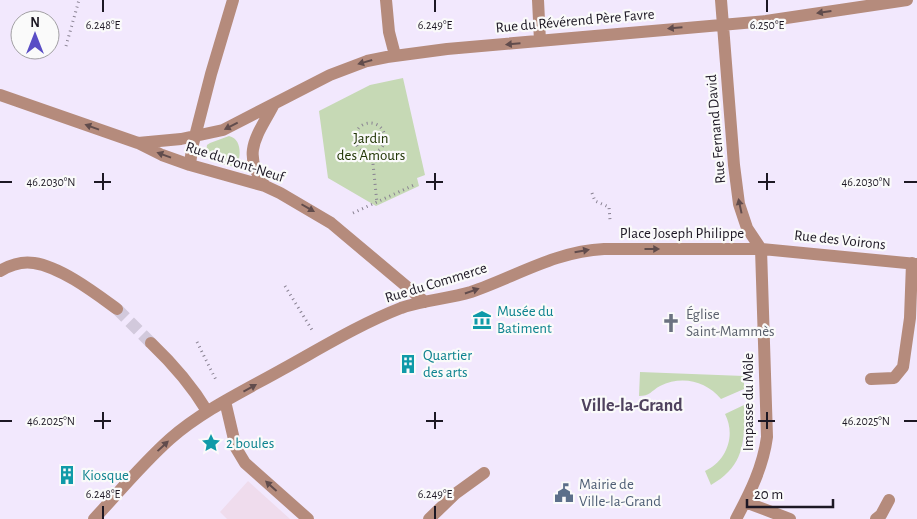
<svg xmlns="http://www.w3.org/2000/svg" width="917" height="519" font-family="'Alegreya Sans',sans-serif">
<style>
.education{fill:#efdced}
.green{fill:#c6d9b5}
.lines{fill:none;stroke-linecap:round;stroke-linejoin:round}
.minor-tunnel{stroke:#d2c9dc;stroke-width:12;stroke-dasharray:12 6;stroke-linecap:butt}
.path{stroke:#888191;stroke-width:3;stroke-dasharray:1 4;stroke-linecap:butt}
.minor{stroke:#b58b7c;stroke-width:12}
.oneway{fill:#614c4c}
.ticks{fill:none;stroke:#1d1824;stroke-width:2}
.labels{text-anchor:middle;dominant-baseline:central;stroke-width:4.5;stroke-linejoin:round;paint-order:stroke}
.street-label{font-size:15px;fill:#1d1824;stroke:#fafafa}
.park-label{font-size:15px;fill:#223606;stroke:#fafafa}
.culture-label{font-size:15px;fill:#0d838f;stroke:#fafafa;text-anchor:start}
.worship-label{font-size:15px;fill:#5b616d;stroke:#fafafa;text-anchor:start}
.service-label{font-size:15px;fill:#4e5e75;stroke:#fafafa;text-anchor:start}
.quarter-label{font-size:18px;font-weight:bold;fill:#4f425e;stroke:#fafafa}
.ticks-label{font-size:12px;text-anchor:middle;fill:#1d1824;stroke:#fafafa;stroke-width:4.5;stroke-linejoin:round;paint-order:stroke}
</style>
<rect width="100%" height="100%" fill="#f2e8fd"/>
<!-- education -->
<path class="education" d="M248 481 290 519H227L220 512Z"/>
<!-- green -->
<path class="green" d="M403 78 425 175 417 178 419 186 376 206 328 178 319 111 370 85Z
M229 136C242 139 241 156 237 166 228 167 211 162 206 153L207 145 210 143Z
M640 372 744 376V389L721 399C706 381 682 375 660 386 651 391 650 396 639 396Z
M744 405C745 440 745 466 711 485L705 471C727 461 736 435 725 414Z"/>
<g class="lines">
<!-- minor-tunnel -->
<path class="minor-tunnel" d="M117 309 151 343"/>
<!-- path -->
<path class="path" d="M66 46 79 0
M355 138a15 15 0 1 1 30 0a15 15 0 1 1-30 0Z
M372 154 377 203
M592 193 595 201 609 207 610 220
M353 213 414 185
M285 286 312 330
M197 342 217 382"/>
<!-- minor -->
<path class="minor" d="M386 0 389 32 395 55
M538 0 540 41
M721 0 734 165 739 204 747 228 761 249
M0 95 138 143 162 155 190 165 265 186 280 193 331 223 425 302
M138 143 181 139 223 130 330 75 367 61 387 57 447 49 766 21 907 0
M190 165 192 148 211 74 233 0
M265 186C240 152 258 135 274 104
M0 271C10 265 22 261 34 263 61 267 95 293 117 309
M151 343C173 364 192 386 207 411
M871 379 894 378 903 367 910 318 912 263
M225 401 236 448 245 463 308 519
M745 502 790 519
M94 519C119 492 143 463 170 439 203 410 244 391 283 369 321 348 360 324 401 308 423 300 448 299 471 292 515 277 556 251 604 249H761L917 264
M429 519 455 494 484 473
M736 519C750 493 763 467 767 437L761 249
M876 519 881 515 889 500"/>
</g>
<!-- one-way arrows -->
<defs><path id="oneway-solid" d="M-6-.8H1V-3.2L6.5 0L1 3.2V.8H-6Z" transform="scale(1.25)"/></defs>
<g class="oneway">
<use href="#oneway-solid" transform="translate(824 12) rotate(172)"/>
<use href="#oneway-solid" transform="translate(675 28) rotate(175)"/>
<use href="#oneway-solid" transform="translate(513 44) rotate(175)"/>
<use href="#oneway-solid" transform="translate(365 62) rotate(164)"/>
<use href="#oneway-solid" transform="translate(231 126) rotate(153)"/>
<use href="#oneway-solid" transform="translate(92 127) rotate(-160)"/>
<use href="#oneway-solid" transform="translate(164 155) rotate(-160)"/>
<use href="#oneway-solid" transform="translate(740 206) rotate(-102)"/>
<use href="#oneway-solid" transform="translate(308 208) rotate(30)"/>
<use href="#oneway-solid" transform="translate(652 249)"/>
<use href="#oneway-solid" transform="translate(582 251) rotate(-10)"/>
<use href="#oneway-solid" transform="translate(472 291) rotate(-19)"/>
<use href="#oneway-solid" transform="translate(250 388) rotate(-29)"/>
<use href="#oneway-solid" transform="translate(163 446) rotate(-43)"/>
<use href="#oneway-solid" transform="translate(271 486) rotate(-138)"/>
</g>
<!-- ticks -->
<path class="ticks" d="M103 0V12M435 0V12M767 0V12M103 173V190M435 173V190M767 173V190M0 182H12M94 182H111M426 182H443M758 182H775M904 182H917M103 412V429M435 412V429M767 412V429M0 421H12M94 421H111M426 421H443M758 421H775M904 421H917M103 506V519M435 506V519"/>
<!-- icons -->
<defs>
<g id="museum-bare" transform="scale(1.5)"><path d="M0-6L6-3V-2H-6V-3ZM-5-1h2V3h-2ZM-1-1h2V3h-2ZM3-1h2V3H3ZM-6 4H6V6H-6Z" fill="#0f9aa8" stroke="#fafafa" stroke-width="2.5" paint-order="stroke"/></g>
<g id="church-bare" transform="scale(1.5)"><path d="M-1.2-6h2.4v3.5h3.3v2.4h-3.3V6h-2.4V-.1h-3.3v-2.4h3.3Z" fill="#6b7280" stroke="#fafafa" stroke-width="2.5" paint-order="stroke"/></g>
<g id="building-bare" transform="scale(1.5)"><path d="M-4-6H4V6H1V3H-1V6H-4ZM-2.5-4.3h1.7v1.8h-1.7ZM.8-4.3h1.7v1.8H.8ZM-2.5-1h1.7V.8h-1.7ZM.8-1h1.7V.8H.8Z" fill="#0f9aa8" stroke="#fafafa" stroke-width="2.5" paint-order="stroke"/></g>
<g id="sight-bare" transform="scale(1.5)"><path d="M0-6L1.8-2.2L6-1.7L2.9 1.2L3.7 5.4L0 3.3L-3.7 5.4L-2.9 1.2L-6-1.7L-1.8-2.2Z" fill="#0f9aa8" stroke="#fafafa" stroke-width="2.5" paint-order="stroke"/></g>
<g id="civic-bare" transform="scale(1.5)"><path d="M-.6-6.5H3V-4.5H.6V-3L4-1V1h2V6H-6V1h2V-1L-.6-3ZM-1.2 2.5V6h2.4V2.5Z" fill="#5c6f8a" stroke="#fafafa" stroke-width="2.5" paint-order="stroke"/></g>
</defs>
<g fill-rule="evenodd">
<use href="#museum-bare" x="482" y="320"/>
<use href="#church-bare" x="671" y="323"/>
<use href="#building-bare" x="408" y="364"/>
<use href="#sight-bare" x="211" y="443"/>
<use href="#building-bare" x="67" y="475"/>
<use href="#civic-bare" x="564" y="493"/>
</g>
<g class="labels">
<!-- street labels -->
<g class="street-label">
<text transform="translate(575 21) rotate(-5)">Rue du Révérend Père Favre</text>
<text transform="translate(716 129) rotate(-95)">Rue Fernand David</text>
<text transform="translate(235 162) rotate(18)">Rue du Pont-Neuf</text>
<text x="682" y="233">Place Joseph Philippe</text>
<text transform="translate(840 240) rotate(6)">Rue des Voirons</text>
<text transform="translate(436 283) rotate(-17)">Rue du Commerce</text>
<text transform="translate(748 402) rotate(-90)">Impasse du Môle</text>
</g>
<!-- park labels -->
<g class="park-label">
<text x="371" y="138">Jardin<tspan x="371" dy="17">des Amours</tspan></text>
</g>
<!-- culture labels -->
<g class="culture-label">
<text x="497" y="311">Musée du<tspan x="497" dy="17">Batiment</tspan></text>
<text x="423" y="355">Quartier<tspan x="423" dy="17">des arts</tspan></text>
<text x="226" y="443">2 boules</text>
<text x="82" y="475">Kiosque</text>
</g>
<!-- worship labels -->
<g class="worship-label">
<text x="686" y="314">Église<tspan x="686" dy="17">Saint-Mammès</tspan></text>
</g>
<!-- service labels -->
<g class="service-label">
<text x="579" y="484">Mairie de<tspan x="579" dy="17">Ville-la-Grand</tspan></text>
</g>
<!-- quarter labels -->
<g class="quarter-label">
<text x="632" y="406">Ville-la-Grand</text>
</g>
</g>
<g class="ticks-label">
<text x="103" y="29">6.248°E</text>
<text x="435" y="29">6.249°E</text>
<text x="767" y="29">6.250°E</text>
<text x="51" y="186">46.2030°N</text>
<text x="866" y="186">46.2030°N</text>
<text x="51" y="425">46.2025°N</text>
<text x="866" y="425">46.2025°N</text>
<text x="103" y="498">6.248°E</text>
<text x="435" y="498">6.249°E</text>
</g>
<!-- north arrow -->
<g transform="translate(35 35)"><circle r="24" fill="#fafafa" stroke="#a2a0a4"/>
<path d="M0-4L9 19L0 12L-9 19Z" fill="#594dc5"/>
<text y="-8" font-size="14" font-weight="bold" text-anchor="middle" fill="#1d1824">N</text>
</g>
<!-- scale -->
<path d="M747 499v8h86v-8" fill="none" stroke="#1d1824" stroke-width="2.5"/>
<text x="754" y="499" font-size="15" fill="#1d1824" stroke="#fafafa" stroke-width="4" paint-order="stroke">20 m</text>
</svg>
